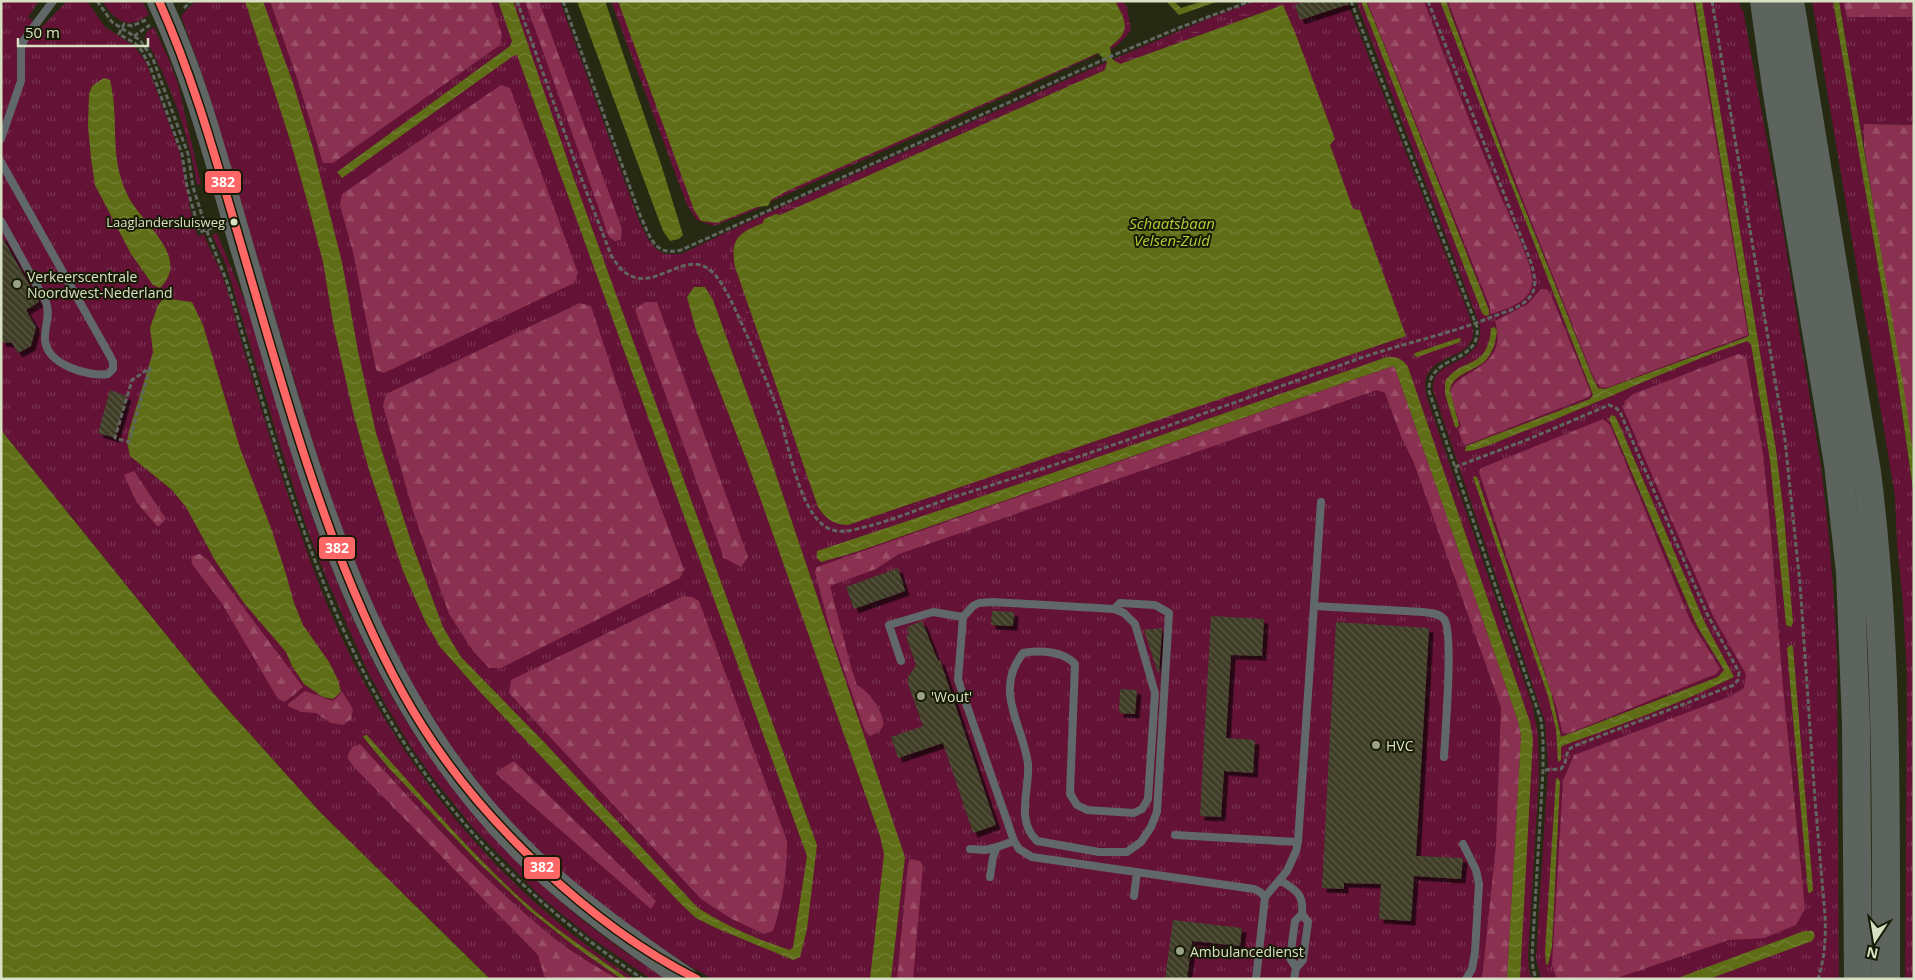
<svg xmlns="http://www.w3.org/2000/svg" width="1915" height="980" font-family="'Open Sans',sans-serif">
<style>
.grass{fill:url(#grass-tufts)}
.forest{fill:url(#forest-firs)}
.wetland{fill:url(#wetland-marsh)}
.water{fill:url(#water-waves)}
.building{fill:url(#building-back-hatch);filter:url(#shadow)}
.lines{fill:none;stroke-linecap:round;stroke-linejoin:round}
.path{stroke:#616660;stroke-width:3;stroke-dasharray:5 2.5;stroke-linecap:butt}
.lane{stroke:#61686a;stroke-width:8}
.primary{stroke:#5f6663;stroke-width:24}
.highway{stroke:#5c645d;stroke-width:28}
.bus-1-casing{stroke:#161a04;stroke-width:11}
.bus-1{stroke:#f66;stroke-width:8}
.bus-dot{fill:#d9e1c4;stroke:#161a04;stroke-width:2}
.poi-dot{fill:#9aa186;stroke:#161a04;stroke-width:2}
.labels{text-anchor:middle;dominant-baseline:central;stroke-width:4;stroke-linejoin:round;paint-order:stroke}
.bus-label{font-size:13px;fill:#d9e1c4;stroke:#161a04;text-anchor:end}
.poi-label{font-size:14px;fill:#d9e1c4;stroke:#161a04;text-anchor:start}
.water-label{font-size:15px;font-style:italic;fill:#b3cf34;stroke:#161a04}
.line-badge{stroke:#161a04;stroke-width:2}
.badge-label{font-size:14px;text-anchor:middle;font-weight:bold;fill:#fff}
</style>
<defs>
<pattern id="grass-tufts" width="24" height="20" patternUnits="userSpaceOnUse" patternTransform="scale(1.25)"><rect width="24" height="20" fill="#641235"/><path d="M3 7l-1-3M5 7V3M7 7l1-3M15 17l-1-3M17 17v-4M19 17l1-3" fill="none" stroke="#7a3451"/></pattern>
<pattern id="forest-firs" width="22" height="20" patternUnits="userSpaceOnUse" patternTransform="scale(1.25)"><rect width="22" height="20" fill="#8a3051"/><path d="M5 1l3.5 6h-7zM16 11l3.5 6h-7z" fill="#9a4e68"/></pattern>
<pattern id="wetland-marsh" width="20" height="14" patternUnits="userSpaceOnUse" patternTransform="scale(1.25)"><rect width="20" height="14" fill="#641235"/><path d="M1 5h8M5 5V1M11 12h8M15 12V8" fill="none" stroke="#7a3451"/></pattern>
<pattern id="water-waves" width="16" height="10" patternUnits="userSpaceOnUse" patternTransform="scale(1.25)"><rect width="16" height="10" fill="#5e6d16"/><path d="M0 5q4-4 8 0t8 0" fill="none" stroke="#748236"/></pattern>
<pattern id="building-back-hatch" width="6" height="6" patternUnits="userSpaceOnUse" patternTransform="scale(1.25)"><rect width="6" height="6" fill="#3f3e28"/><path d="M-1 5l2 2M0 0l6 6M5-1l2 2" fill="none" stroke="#5a5a46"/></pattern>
<filter id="shadow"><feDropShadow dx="4.5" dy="4.5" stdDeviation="0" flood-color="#0009"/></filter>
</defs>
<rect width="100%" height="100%" fill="#262a13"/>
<!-- grass -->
<path class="grass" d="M1 1H39L28 17 42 27 67 1H87L105 27 134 46 146 62 179 150 190 203 189 205 197 235 199 236 204 234C208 247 215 258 220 270 232 300 238 333 248 364 271 441 293 517 322 592 384 748 492 888 635 979H490L320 812 214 694 1 430Z
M102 1H142L149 14C129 32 114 20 102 1Z
M195 1H560L639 221 648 239 656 249 665 254H681L761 216 1104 63 1212 17 1256 1H1347L1468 312C1470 319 1474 327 1473 335 1469 364 1419 350 1426 395L1532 704 1538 734 1539 777 1528 956 1529 970 1532 979H713L691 967 628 926 555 867 494 804 432 721 375 612 339 521 313 443 204 79 181 16Z
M1356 1H1739L1741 9 1743 10 1782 223 1821 467C1829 532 1835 596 1837 661L1839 979H1541L1536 959 1548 768 1545 722 1433 390C1430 356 1483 369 1480 326Z
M1812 1H1833L1898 382 1914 497V979H1905L1907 676 1903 604 1897 544 1895 496Z
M1839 1H1843L1847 17H1914V125L1864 124V147Z
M154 27 170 62 178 84 201 184 197 185C189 134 170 83 145 38L147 31Z
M217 233C230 265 244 297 255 329 263 348 267 369 273 389 283 424 293 458 304 492 333 578 369 665 419 741 483 836 568 920 667 979H651L645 975 590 937 541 897 475 830 432 777 409 744 388 709 367 670 327 580 306 526 279 442 226 265 212 235Z"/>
<!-- forest -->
<path class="forest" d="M270 1H491L502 35 500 45 333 163H323L297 78Z
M525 1H539L622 229 621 240 615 241 609 237Z
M1367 1H1424C1447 65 1472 128 1498 190 1506 209 1534 266 1532 283 1531 302 1507 308 1492 314L1490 313V307Z
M1448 1H1693L1748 335 1606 388 1600 387 1593 376 1582 349 1518 188Z
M1843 1H1914V17H1847Z
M501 85 510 88 578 273 574 283 384 373 376 370 353 252 340 205 342 194Z
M1864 124 1914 125V458L1864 147Z
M1541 289H1547L1551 295 1591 393 1589 397 1466 445 1463 443 1458 429 1461 426C1458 416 1452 403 1451 393 1450 371 1511 371 1495 321L1528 304Z
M645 302H657L748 557 741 567 724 558 635 310Z
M580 303 591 306 635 439 684 569 680 578 501 668H489L473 651 449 614 413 511 383 406 386 394Z
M1738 354 1746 357 1763 454 1771 534 1782 676 1805 909 1796 925 1764 938 1729 940 1614 979H1557L1552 965 1563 781 1574 755 1731 696 1744 688 1746 674 1713 616 1623 408 1625 401 1633 394Z
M1393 366 1395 368 1518 721 1521 736 1507 979H1481L1483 970 1496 845 1501 707 1412 458 1402 439 1385 393 1377 390 899 554 876 569 830 586 851 667 857 685C867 689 886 714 883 726 881 731 874 734 870 736L865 731 831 633 815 572 817 567Z
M1603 419 1610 425 1690 620 1720 669 1716 674 1567 734 1562 731 1557 709 1479 472 1481 468Z
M134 471 166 519 158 527 137 503 124 475Z
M200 554 208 560 303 687 285 702 278 699 221 602 192 564 191 556Z
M683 596 692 597 699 601 787 841C787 871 783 902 773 931L764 934 730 918 701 899 509 693 511 680Z
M305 691 333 701 342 692 343 693 353 709 351 719 343 725 331 723 316 713 301 712 288 706V704Z
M360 744C423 813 486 884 559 942 577 956 598 967 617 979H547L544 976 538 955 352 765 347 757 352 747Z
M514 761 656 901 651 909 495 773Z
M910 859 920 861 923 866 913 979H897L908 864Z"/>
<!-- wetland -->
<path class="wetland" d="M611 1H628L756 206 760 208 714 226 697 220 687 205Z
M1100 1H1122L1127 7 1131 30 1123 40 1111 50V44Z
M1275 3C1286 3 1288 9 1292 18L1335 139 1116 63 1210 25Z
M1099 54 772 201 770 204 771 199 788 188 1087 55Z
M1107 67 1101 74 780 215 776 214 849 184Z
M1362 209 1367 216 1387 277 1410 337 1163 423 1162 420 1174 411Z
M764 219V223L1101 435 1104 442 846 528C836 526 827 524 820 515 804 493 797 451 788 425 775 386 760 348 745 311 737 293 724 268 730 248 735 233 751 226 764 219Z"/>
<!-- water -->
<path class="water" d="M245 1H263L293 83 313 148 342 262 358 351 376 433 412 544 443 627 461 657 543 741 698 908C727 926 757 940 790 950L793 947 807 856 517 55 513 56 342 178 337 172 510 46 512 41 498 1H513L574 179 817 845 807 929 800 957 793 960 716 928 696 918 681 904 481 693 441 648 426 623 403 571 369 470 353 412 334 328 323 262 309 208 291 143Z
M577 1H605L660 161 683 235 679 239 670 241 663 231Z
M618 1H1115C1127 23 1131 31 1110 47L1112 59 1120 64 1283 5 1296 35 1335 139 1330 145 1353 209 1360 210 1406 336 848 525C834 525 826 519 818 507L735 267C730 239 738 233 763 223L764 219 776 214 780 215 1105 70 1107 62 1098 53 787 191 771 200 768 206 757 207 717 223 701 221 694 210Z
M1166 1H1174L1181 8 1203 1H1219L1179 15Z
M1361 1H1366L1380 35 1489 310V315L1486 316 1482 313Z
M1440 1H1446L1511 175 1592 376 1598 388 1605 389 1747 337 1749 335 1695 1H1702L1776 450 1784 516 1793 623 1791 627 1786 625 1770 460 1751 344 1747 341C1669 368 1596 405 1519 433 1506 438 1477 452 1465 451L1466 446 1590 399 1593 395Z
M1833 1H1839L1903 383 1914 458V497L1898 382Z
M104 78 110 80C120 120 108 156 128 196 141 223 192 257 160 288L153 285 131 254 95 185 91 158 88 126 89 94 92 86Z
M694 287H705L713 300 768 451 905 857 891 979H870L884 854 880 836 748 464 696 330 687 297Z
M164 298 192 302 203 325 240 448 271 528 286 574 294 603 303 625 329 662 338 680 341 692 333 699 323 697 304 684 292 666 286 652 244 603 216 562 186 507 172 490 130 456 127 442 129 431 153 352 150 328 158 305Z
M1494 327 1497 330C1496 341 1493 353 1485 361 1475 371 1451 374 1450 391L1459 425 1457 428 1455 427 1445 394V382C1461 356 1488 372 1491 328Z
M1459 338 1461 339 1460 342 1417 357 1414 355 1415 353Z
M1387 357C1398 357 1402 358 1408 367L1530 722 1533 739 1532 757 1520 979H1507L1521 736 1518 721 1395 368 1393 366 856 552 821 562 817 558V551L1052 473Z
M1611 415 1615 416 1619 424 1705 623 1734 677C1679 704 1620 725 1562 746L1561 748V760L1558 762 1556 729 1548 696 1473 477 1474 476 1477 477 1551 692 1561 737 1718 677 1724 670 1697 626 1609 419Z
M1 430 214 694 320 812 490 979H1Z
M1791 645 1793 647 1813 890 1810 893 1808 892 1787 648Z
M367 735C417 791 466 848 521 899 554 929 592 953 628 979H623L617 976 573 945 530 911 477 861 388 767 364 738 363 736Z
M1558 778 1560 782 1552 947 1548 965 1546 964 1545 952 1556 779Z
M1804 931H1813L1815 936 1812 941 1709 979H1675Z"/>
<!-- building -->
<path class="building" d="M1305 1H1348L1349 4 1300 20 1295 5Z
M1 235 39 302 26 310 36 327 31 346 18 353 12 343 1 342Z
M110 390 127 396 115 438 98 433Z
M898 568 905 591 854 609 846 587Z
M992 611 1014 612 1013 626 991 625Z
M1211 616 1264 619 1262 656 1231 655 1226 738 1255 740 1253 773 1224 771 1221 817 1200 816Z
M922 621 938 661 940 660 996 825 973 833 943 743 898 758 891 737 923 726 908 684V677L916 665 906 636 909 634 907 627Z
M1336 622 1429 628 1416 856 1463 858 1461 879 1414 876 1411 921 1379 919 1381 884 1344 883V889L1322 888Z
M1162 628 1159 673H1158L1144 630Z
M1120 689 1137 690 1135 714 1119 713Z
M1173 920 1242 928 1240 946 1192 941 1187 979H1165Z"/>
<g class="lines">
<!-- path -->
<path class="path" d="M97 1 112 22 140 40 153 59 188 154 193 187 208 234 227 282C270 424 306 569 378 699 441 814 534 907 643 979
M517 1 577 167 611 255C647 318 687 228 721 283 733 302 741 323 750 342 759 364 769 386 777 408 788 440 797 503 822 524 827 529 836 532 844 531 853 531 863 527 873 525 901 517 929 505 957 496 1090 455 1221 407 1352 361 1399 344 1448 335 1494 316 1506 312 1522 307 1530 297 1539 286 1533 269 1529 257L1428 1
M563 1 640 215C650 236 654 257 681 250L1114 55 1181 27 1251 1
M1351 1 1477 327C1481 365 1428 353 1429 391L1541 720 1543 739V770L1532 956 1533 969 1536 979
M1712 1 1785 440 1800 584 1815 800 1825 915C1826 937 1825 957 1818 979
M184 8 191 1
M146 20 132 26 124 24 119 34 136 44 142 51 151 69 182 154 187 187 199 230 200 232 212 228
M134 36 150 25
M150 368 129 442 115 438 132 380Z
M1455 467 1529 439 1609 405 1616 408 1620 412 1707 614 1739 672 1738 680 1734 685 1574 746 1568 750 1565 763 1561 769 1543 770"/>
<!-- lane -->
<path class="lane" d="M1 139 21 81V49L24 40 53 1
M1 162 110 356 113 362V369L108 374C89 377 47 365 45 340 44 327 51 316 46 302L1 221
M1314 606 1423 612C1430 613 1439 613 1444 619 1454 631 1445 736 1444 757
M1114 609 1120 603 1155 605 1169 613 1157 812 1151 827 1141 842 1127 852H1099L1037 841C1015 820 1030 790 1028 764 1023 724 993 692 1023 653 1041 650 1063 651 1075 664L1070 794 1077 805 1087 810 1134 813 1142 809 1148 799 1155 693 1135 624 1124 613 1114 609 993 602 979 603 973 606 963 617 958 680 1014 841 1019 849 1032 857 1254 889 1260 892 1265 897
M901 661 889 625 933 612 963 617
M1175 835 1298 842
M1463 844 1476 870 1479 884 1475 952 1472 969 1466 979
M970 849 985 850 997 847
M990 877 993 857 997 847 1014 841
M1280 880C1296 890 1304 894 1302 914L1308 922 1303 960 1296 968 1294 979
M1134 896 1137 872
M1296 968 1290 958 1295 921 1302 914
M1256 979 1265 897 1287 871 1296 851 1298 842 1321 502"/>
<!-- primary -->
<path class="primary" d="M159 1C197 81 218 167 243 251 308 468 362 698 532 860 580 905 632 942 686 979"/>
<!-- highway -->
<path class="highway" d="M1764 1 1777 94 1838 464 1850 572 1856 724 1858 979
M1790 1 1867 472C1888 640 1886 810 1886 979"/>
<!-- bus-1 casing -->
<g class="bus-1-casing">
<path id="bus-1" d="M159 1C190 70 211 142 232 214 267 332 299 452 344 567 366 622 391 677 423 727 456 779 497 826 542 868 589 912 639 950 697 979"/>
</g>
<!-- bus-1 -->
<use href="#bus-1" class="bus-1"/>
</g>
<!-- markers -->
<circle class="bus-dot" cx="234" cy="222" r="4.5"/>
<g class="poi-dot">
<circle cx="17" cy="284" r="5"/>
<circle cx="921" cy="696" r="5"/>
<circle cx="1376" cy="745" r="5"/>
<circle cx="1180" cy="951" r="5"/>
</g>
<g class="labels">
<!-- bus labels -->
<g class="bus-label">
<text x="225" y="222">Laaglandersluisweg</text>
</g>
<!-- poi labels -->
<g class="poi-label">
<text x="27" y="276">Verkeerscentrale<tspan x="27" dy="16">Noordwest-Nederland</tspan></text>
<text x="931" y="696">'Wout'</text>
<text x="1386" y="745">HVC</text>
<text x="1190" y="951">Ambulancedienst</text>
</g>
<!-- water labels -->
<g class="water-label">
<text x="1172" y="223">Schaatsbaan<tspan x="1172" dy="17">Velsen-Zuid</tspan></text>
</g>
</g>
<g class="line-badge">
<rect x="204" y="170" width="38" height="24" rx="5" fill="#f66"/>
<rect x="318" y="536" width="38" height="24" rx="5" fill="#f66"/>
<rect x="523" y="856" width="38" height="24" rx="5" fill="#f66"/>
</g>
<g class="badge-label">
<text x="223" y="187">382</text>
<text x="337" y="553">382</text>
<text x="542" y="872">382</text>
</g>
<!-- border -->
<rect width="1915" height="980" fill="none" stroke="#d9e1c4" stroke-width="5"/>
<!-- north arrow -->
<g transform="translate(1875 940) rotate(192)" stroke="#161a04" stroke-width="4" paint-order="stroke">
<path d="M0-4L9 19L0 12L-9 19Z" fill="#d9e1c4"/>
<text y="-8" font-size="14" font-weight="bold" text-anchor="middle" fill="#d9e1c4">N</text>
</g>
<!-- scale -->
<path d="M18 38v8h130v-8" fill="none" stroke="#d9e1c4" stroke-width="2.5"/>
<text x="25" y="38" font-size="15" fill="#d9e1c4" stroke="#161a04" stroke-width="4" paint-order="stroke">50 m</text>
</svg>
